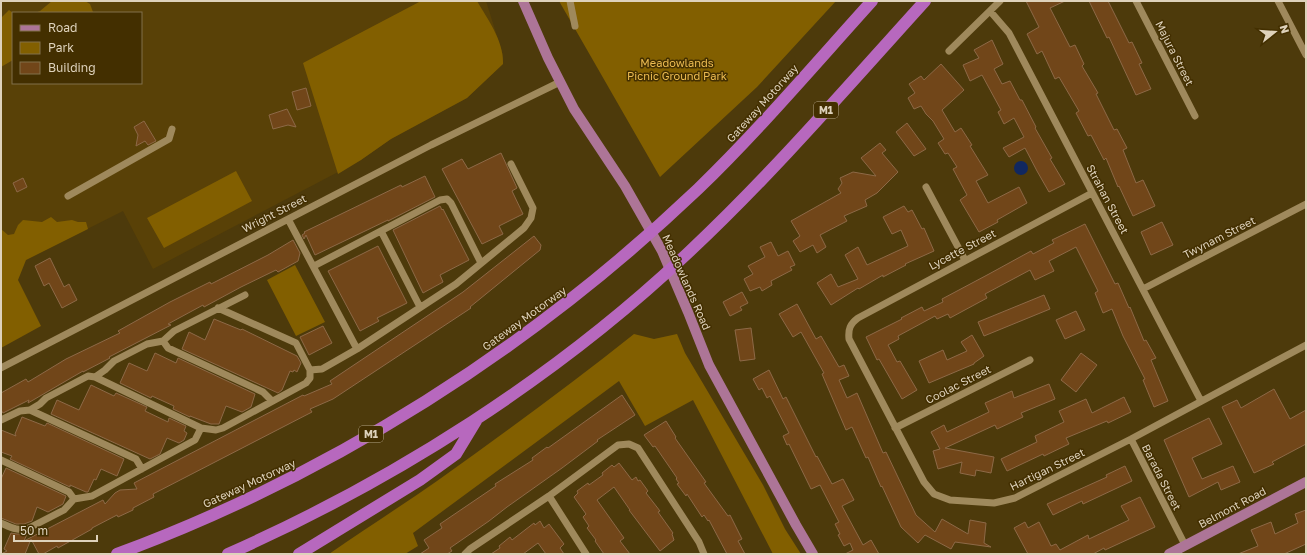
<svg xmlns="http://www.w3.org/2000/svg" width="1307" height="555" font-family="'Golos Text',sans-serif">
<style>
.built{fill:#594107;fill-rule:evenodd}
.green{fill:#825f00}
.water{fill:#112860}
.building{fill:#714619;stroke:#8d6947}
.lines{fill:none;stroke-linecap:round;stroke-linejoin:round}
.minor{stroke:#9f895c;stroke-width:7}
.major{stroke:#ad7597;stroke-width:10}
.highway{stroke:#b768be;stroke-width:12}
.labels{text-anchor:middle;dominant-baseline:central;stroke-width:3;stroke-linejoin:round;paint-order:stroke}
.shield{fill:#432f00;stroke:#b0a183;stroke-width:1}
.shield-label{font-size:10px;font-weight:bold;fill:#ded2bb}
.street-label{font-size:11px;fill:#ded2bb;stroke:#432f00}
.park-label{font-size:11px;fill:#ecbb51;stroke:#432f00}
</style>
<rect width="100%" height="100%" fill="#4d3a0b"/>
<!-- built -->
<path class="built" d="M1 1H486L503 55V64L467 98 391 139 361 160 153 269 123 211 12 267 1 246ZM13 13H141V83H13Z"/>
<!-- green -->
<path class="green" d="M52 1H85L90 4 93 12 35 13 40 11Z
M421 1H477C488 20 504 41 503 64L467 98 391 139 361 160 338 174 303 63Z
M559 1H836L757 87 660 177Z
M9 10 13 13V60L1 67V18Z
M236 171 252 201 164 248 147 218Z
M51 217 57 222 72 220 78 222H86L88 229 26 260 18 280 41 326 1 348V229L8 235 14 234 18 225 23 220 42 222Z
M295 265 325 322 296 336 267 280Z
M634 334 654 339 677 334 685 353 763 485 785 529 801 554H773L693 400 645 426 619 381 413 533 418 546 405 554H329C365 529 401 506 437 481 504 433 570 385 634 334Z"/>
<!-- water -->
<path class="water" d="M1014 168a7 7 0 1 1 14 0a7 7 0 1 1-14 0Z"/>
<!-- building -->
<path class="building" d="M1026 1H1065L1050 8 1070 47 1075 45 1084 64 1082 66 1098 93 1096 94 1114 130 1117 129 1127 148 1123 150 1136 183 1143 180 1155 206 1133 216 1119 186 1118 187 1106 158 1104 160 1091 135 1088 136 1076 113 1079 111 1059 77 1055 79 1042 51 1037 54 1027 34 1039 27Z
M1089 1H1108L1129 43 1132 42 1142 63 1139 64 1151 89 1136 95 1109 37 1107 38Z
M992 40 1003 64 994 69 1002 84 1010 81 1020 100H1022L1036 127 1035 128 1052 158 1050 159 1065 184 1049 192 1037 171 1025 148 1009 157 1003 148 1024 137 1014 118 1004 124 998 112 1001 110 982 75 970 81 963 65 979 58 974 50Z
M941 64 964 90 942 110 955 132 961 128 972 145 970 146 988 175 976 181 988 203 1019 187 1027 203 997 220 998 222 979 232 960 200 967 195 953 169 957 167 948 153 945 154 938 143 944 139 933 121 926 114 921 106 914 109 908 98 915 93 909 84 921 76 924 80Z
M306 88 311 106 297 110 292 92Z
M287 109 296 127 288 125 273 129 269 115Z
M144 121 156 141 148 145 145 141 136 146 138 135 134 127Z
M907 123 926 149 914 156 896 132Z
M880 143 886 150 882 153 898 172 877 193 865 200 867 206 844 216 847 221 820 235 826 247 817 253 813 245 800 252 793 241 800 236 791 221 841 193 838 189 842 183 840 178 853 172 876 176 861 158Z
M501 153 517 188 512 191 523 214 499 226 503 234 482 244 442 169 462 159 468 169Z
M425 176 435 197 388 221V220L315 255 306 235 304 239 302 235 305 233 304 232 401 185 402 187Z
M23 178 27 187 17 192 13 183Z
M440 206 442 210 443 209 469 260 440 275 443 282 423 293 393 230Z
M904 206 908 212 912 210 922 229 924 228 934 251 905 264 906 265 883 277V275L859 289 858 288 831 305 817 283 831 274 838 287 858 279 845 255 858 247 867 265 908 246 901 230 892 234 883 217Z
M1162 222 1173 245 1151 255 1141 232Z
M1085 224 1115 284 1118 283 1129 308 1130 307 1144 341 1146 340 1156 358 1151 360 1168 401 1154 407 1143 380 1145 379 1123 336 1112 309 1103 313 1095 293 1098 291 1076 247 1049 261 1054 271 1035 280 1030 270 985 294 987 298 950 318 948 314 937 319 935 316 898 336 899 339 888 345 897 362 900 361 917 390 902 399 879 359 877 360 866 337 902 319 901 318 922 307 924 311 943 302 942 299 989 274 1031 251 1033 254 1054 243 1052 240Z
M534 236 541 245 540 250 470 307 471 308 333 399 310 409 312 412 153 494 154 497 133 508V510L118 517 117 515 92 528V529L58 548 57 546 43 554H39L31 539 25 554H1L7 551 4 549 11 533 17 534H27L24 541 103 500 105 504 115 493 120 490 137 489 134 483 303 395 304 396 332 384 330 381 463 292Z
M293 240 300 253 298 261 278 272 276 270 241 287 204 307 203 305 168 324 171 325 109 357 110 358 83 372V371L28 403 29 400 3 413 1 410V393L26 379 28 382 66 359 120 333 118 331 170 302 210 282 211 284 268 255Z
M771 242 778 256 788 251 795 265 790 267 792 270 771 281 772 285 762 291 760 287 750 291 744 279 753 274 748 266 765 257 760 247Z
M378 246 407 303 377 318 379 321 360 331 328 271Z
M50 258 64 287 69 284 77 300 62 308 49 283 44 286 35 266Z
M742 292 748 303 740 307 742 310 730 316 723 302Z
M1044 295 1050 309 984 336 978 322Z
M797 304 816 339 821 336 839 367 844 365 849 376 839 380 847 398 857 393 883 453 886 452 916 515 935 532 942 519 968 534 970 520 986 523 984 543 991 547 955 542 951 549 925 535 918 543 901 527 882 486 881 487 868 457 866 458 852 427 846 430 822 374 824 373 801 332 793 337 779 314Z
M1076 311 1085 330 1065 339 1056 320Z
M214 319 241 330 242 329 297 356 301 363 297 372 294 370 293 372 290 371 282 390 278 393 182 349 189 332 205 340Z
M323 326 332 343 309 355 300 337Z
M751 328 755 359 740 361 735 330Z
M972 335 984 356 974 363V364L929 383 919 361 943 350 947 360 967 351 961 342Z
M155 353 176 363 178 358 255 394 251 407 242 412 226 406 219 424H211L190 416V417L173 409 174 406 152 396 151 398 120 383 129 363 147 371Z
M1081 353 1097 365 1076 392 1061 380Z
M769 370 783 399 786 397 816 457 817 456 832 484 843 479 854 500 842 506 863 545 871 540 879 554H845L853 550 850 543 844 546 838 535 840 534 835 524 839 522 820 485 811 489 789 444 787 445 783 436 789 433 770 396 767 398 762 388 759 390 753 379Z
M1049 384 1055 399 1021 413 1023 417 997 429 995 425 945 448 994 457 991 473 976 470 975 476 960 473 962 462 938 469 933 451 940 449 931 432 944 425 947 432 989 412 985 403 1012 391 1014 398Z
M91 385 114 396 116 393 147 407 145 411 168 422 169 418 186 426 184 431 187 433 184 440 179 443 167 438 160 454 150 459 51 414 57 400 79 410Z
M1274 389 1290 419 1306 410V444L1272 462 1274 464 1254 473 1222 407 1237 400 1241 408Z
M622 395 635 415 597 440 598 441 562 468 507 507 489 521 450 548 452 551 447 554H420L429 548 424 540 442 528 440 524 496 486 495 484 533 460 532 458 547 447 548 448Z
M1124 397 1131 412 1108 423 1107 421 1066 438 1069 444 1044 456 1043 454 1007 471 1001 459 1037 442 1035 436 1064 422 1059 411 1086 399 1092 413Z
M22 417 45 426 47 423 124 459 117 476 101 469 96 480 94 479 88 492H86L70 485V487L10 459 12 456 1 452V430L16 436 15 434Z
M1209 418 1222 444 1192 458 1202 479 1233 466 1240 482 1221 490 1218 482 1189 497 1164 440Z
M666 421 676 437 675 438 706 482 704 483 728 516 730 515 742 539 738 541 745 554H727L709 520 708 521 704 515 702 517 687 494 686 496 677 484 679 483 676 479 677 478 655 446 653 447 644 435Z
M619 463 632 480 636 477 638 481 640 480 648 491 646 493 660 511 658 512 673 533 672 534 674 540 660 551 629 510H630L614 487 597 500 624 538 620 541 630 554H604L595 541 596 540 587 528 589 526 583 517 586 514 574 497 578 493 577 491 588 483 589 485 603 475 602 473 612 465 614 467Z
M1125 466 1132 481 1083 504 1082 501 1053 515 1047 504 1107 477 1106 475Z
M6 468 66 496 63 504 48 512 37 507 32 521 24 524H16L1 518V479Z
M1140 497 1155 527 1105 550 1104 548 1093 554H1028L1014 528 1025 522 1028 528 1039 522 1051 546 1056 544 1060 550 1088 535 1089 539 1129 520 1121 506Z
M1306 510V544L1284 554H1238L1258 546 1251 530 1271 522 1275 534 1298 523 1295 514Z
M540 521 544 528 549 524 564 544 560 548 564 554H546L538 543 523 554H491L500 548 499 546 510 537 512 540 534 523 535 525Z"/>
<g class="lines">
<!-- minor -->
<path class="minor" d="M570 1 575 26
M1136 1 1195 116
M1278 1 1306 55
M990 11 1009 33 1201 401
M949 51 1000 1
M926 187 965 260
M1092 193 858 318C850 324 848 329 849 339L924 482 934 494 950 500 994 503 1015 498 1131 439 1306 345
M68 196 169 139 172 129
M288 219 357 349 456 284 524 228 531 218 533 208 511 164
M381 231 420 307
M314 266 440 200 447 199 451 203 481 263
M1143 289 1306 204
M163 341 168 348 263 392 272 401
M1 368 431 145 560 82
M310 370 322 369 357 349
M95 377 201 428
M30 410 136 459 142 469
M1 420 20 411 30 410 40 404 46 398 88 376 95 377 105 370 114 361 147 344 163 341 174 331 245 295
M895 428 1030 360
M1131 439 1185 545
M1 460 69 492 74 499
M549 496 586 554
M1 523C10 527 18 532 29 528L64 510 74 499 92 496 195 440 201 428 216 430 223 428 306 383 310 378V370L296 343 218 308
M465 554 470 549 549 496 618 445 629 444 638 448 699 542 704 554"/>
<!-- major -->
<path class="major" d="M523 1 548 58 574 109 625 186 662 251 688 312 709 365 796 525 813 554
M1169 554 1306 482"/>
<!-- highway -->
<path class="highway" d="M117 554C333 474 531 348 698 189 759 130 815 64 872 1
M228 554C395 480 557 377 690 251 773 173 848 86 925 1
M299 554 420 480 456 454 476 421"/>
</g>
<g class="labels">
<!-- shield labels -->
<g class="shield">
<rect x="814" y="102" width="24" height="16" rx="3"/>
<rect x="359" y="426" width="24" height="16" rx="3"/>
</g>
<g class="shield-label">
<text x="826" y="110">M1</text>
<text x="371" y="434">M1</text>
</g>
<!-- street labels -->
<g class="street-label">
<text transform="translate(1175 53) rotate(63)">Majura Street</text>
<text transform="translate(762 103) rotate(-48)">Gateway Motorway</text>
<text transform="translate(1108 199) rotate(62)">Strahan Street</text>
<text transform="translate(274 213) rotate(-27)">Wright Street</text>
<text transform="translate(1219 237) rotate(-27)">Twynam Street</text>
<text transform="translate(962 249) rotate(-28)">Lycette Street</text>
<text transform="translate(687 282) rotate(66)">Meadowlands Road</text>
<text transform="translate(524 318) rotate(-36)">Gateway Motorway</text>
<text transform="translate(958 384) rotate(-27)">Coolac Street</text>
<text transform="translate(1047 469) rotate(-26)">Hartigan Street</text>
<text transform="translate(1162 477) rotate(63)">Barada Street</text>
<text transform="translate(249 483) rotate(-25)">Gateway Motorway</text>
<text transform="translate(1232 507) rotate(-28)">Belmont Road</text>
</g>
<!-- park labels -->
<g class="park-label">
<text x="677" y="62">Meadowlands<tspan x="677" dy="13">Picnic Ground Park</tspan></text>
</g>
</g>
<!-- border -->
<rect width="1307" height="555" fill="none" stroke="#ded2bb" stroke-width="4"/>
<!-- legend -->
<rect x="12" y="12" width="130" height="72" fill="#432f00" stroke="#81704b"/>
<rect x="20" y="25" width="20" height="6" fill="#ad7597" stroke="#81704b"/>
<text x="48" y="32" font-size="12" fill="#ded2bb">Road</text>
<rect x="20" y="42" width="20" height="12" fill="#825f00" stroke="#81704b"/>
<text x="48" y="52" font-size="12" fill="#ded2bb">Park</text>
<rect x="20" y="62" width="20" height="12" fill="#714619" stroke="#81704b"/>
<text x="48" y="72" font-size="12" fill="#ded2bb">Building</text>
<!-- north arrow -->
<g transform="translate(1275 32) rotate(73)" stroke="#432f00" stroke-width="3" paint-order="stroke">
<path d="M0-3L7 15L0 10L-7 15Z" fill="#ded2bb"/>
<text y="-6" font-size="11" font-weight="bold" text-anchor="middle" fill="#ded2bb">N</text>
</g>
<!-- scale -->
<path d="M14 535v6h83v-6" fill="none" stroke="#ded2bb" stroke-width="2"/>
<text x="20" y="535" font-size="12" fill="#ded2bb" stroke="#432f00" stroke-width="3" paint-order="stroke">50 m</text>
</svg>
